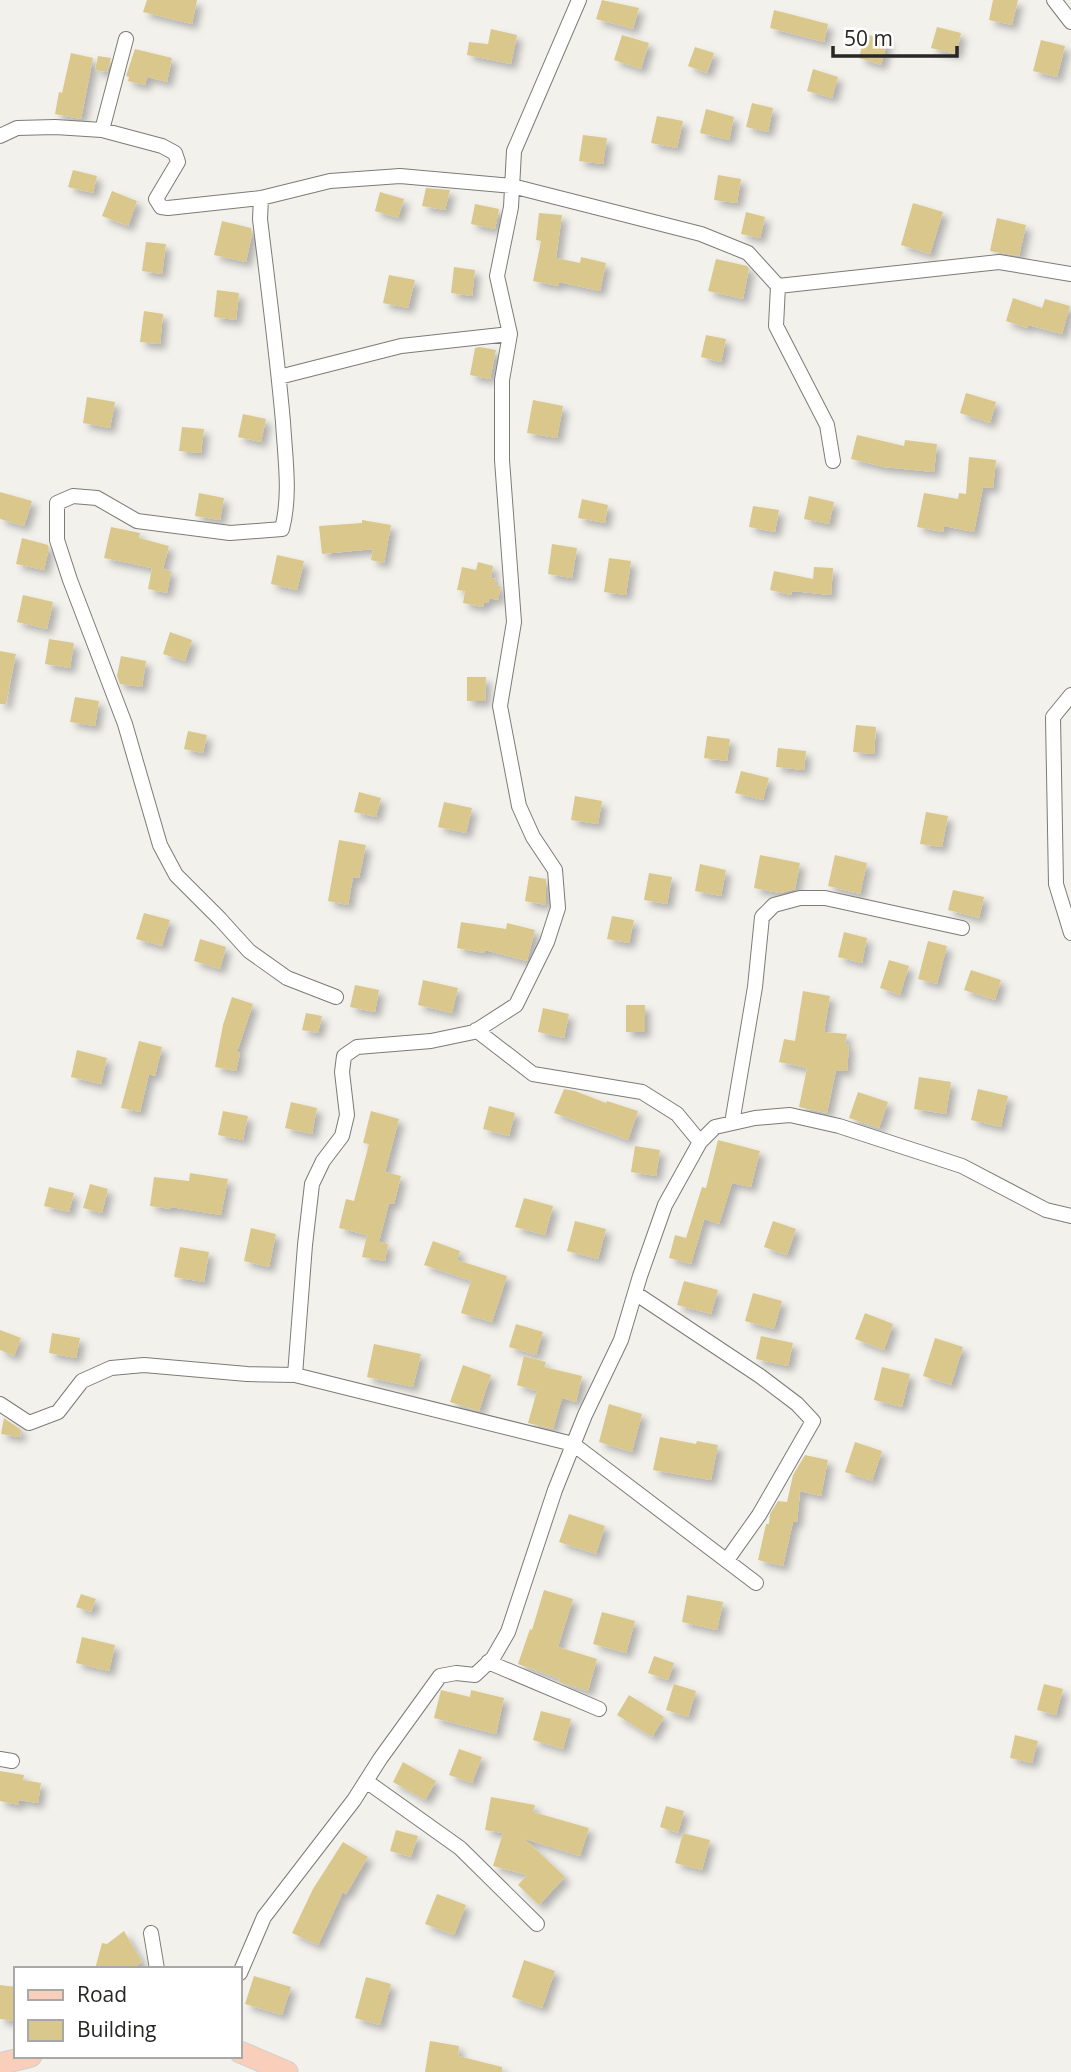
<svg xmlns="http://www.w3.org/2000/svg" width="1071" height="2072" font-family="'Open Sans',sans-serif">
<style>
.building{fill:#d9c78c;filter:url(#shadow)}
.lines{fill:none;stroke-linecap:round;stroke-linejoin:round}
.street-casing{stroke:#7c7b76;stroke-width:16}
.primary-casing{stroke:#cfcfcf;stroke-width:23}
.street{stroke:#fff;stroke-width:14}
.primary{stroke:#f9cebb;stroke-width:21}
</style>
<defs>
<filter id="shadow"><feDropShadow dx="5.5" dy="5.5" stdDeviation="3.5" flood-color="#0004"/></filter>
</defs>
<rect width="100%" height="100%" fill="#f3f1ec"/>
<!-- building -->
<path class="building" d="M147 0H197L192 24 143 12Z
M602 0 639 8 633 29 596 19Z
M993 0H1018L1012 25 989 20Z
M774 10 828 24 824 42 770 28Z
M937 27 961 33 956 54 931 48Z
M491 29 517 35 511 64 467 55 469 42 488 44Z
M865 34 888 40 881 65 859 58Z
M622 35 649 43 641 69 614 60Z
M1041 40 1065 46 1057 77 1033 71Z
M695 47 714 53 707 73 688 66Z
M135 49 172 58 167 82 147 77 145 85 128 81 129 77 126 76Z
M71 53 93 58 81 119 55 114 59 92 62 93Z
M98 56 111 58 107 72 95 70Z
M813 69 838 77 832 98 807 91Z
M752 103 773 108 768 132 746 127Z
M706 109 734 117 729 140 700 133Z
M657 116 683 121 677 148 651 143Z
M583 135 607 138 603 164 579 161Z
M73 170 97 176 93 193 68 187Z
M718 175 741 179 737 203 714 200Z
M426 188 450 190 445 210 422 206Z
M112 191 137 201 128 226 102 216Z
M380 192 404 199 398 218 375 211Z
M913 203 943 212 930 254 901 245Z
M475 204 499 209 495 229 471 224Z
M746 212 765 217 760 238 741 234Z
M539 213 562 215 556 258 580 263 581 257 606 263 600 291 559 282V286L533 281 541 241 536 240Z
M997 218 1026 225 1019 256 990 251Z
M222 221 251 228 252 234 246 262 214 255Z
M146 242 166 244 162 274 142 271Z
M716 259 747 266 749 269 743 299 708 291Z
M454 267 475 270 472 296 451 293Z
M389 275 415 280 408 308 383 303Z
M217 290 239 293 236 320 214 317Z
M1013 298 1042 308 1045 299 1070 306 1062 334 1028 325 1027 328 1006 321Z
M144 311 163 314 160 344 140 342Z
M706 335 726 339 721 362 701 357Z
M480 347 496 350 490 379 470 375 475 348Z
M966 393 996 402 990 423 960 413Z
M87 397 115 402 110 428 83 423Z
M533 400 563 406 557 438 527 433Z
M243 414 266 419 261 442 238 437Z
M182 427 204 429 201 453 179 451Z
M857 435 904 446 905 440 937 444 934 472 884 467 851 459Z
M969 457 996 460 993 488 983 487 974 532 944 526 943 532 917 527 924 493 958 499 959 493 966 494Z
M0 492 32 501 24 526 0 519Z
M199 493 224 498 220 520 195 516Z
M809 496 834 502 829 524 804 519Z
M582 499 608 505 605 523 578 518Z
M753 506 779 510 775 532 749 527Z
M362 520 391 525 384 563 371 560 373 549 322 554 319 526 362 523Z
M111 527 140 533 139 538 169 546 163 569 171 571 167 593 148 589 152 568 104 558Z
M22 538 48 545 49 548 44 570 16 564Z
M552 544 577 548 572 578 548 574Z
M277 555 304 561 297 590 271 584Z
M609 558 631 561 626 595 604 592Z
M478 562 493 566 491 578 496 579 494 585 501 586 498 600 489 598 488 603 484 602 483 607 463 603 465 591 457 590 462 567 476 570Z
M814 567 833 568 831 595 792 591 791 595 770 590 774 571 813 579Z
M23 595 53 602 47 629 17 622Z
M170 632 192 640 185 661 163 654Z
M49 639 74 643 70 668 45 664Z
M0 651 16 654 6 704H0Z
M121 656 146 661 142 687 120 684 117 676Z
M467 677H486L485 701H467Z
M75 697 99 701 95 726 70 722Z
M856 725 876 727 874 754 853 752Z
M188 731 207 735 203 753 184 749Z
M707 736 730 739 727 761 704 758Z
M778 748 806 751 804 770 776 767Z
M741 771 769 778 763 800 735 793Z
M359 792 381 798 376 817 354 812Z
M575 796 602 801 598 824 571 820Z
M444 802 472 808 466 833 438 827Z
M926 812 948 816 942 847 920 844Z
M339 840 366 845 359 878 353 877 348 905 328 901Z
M760 855 800 863 795 889 780 893 754 888Z
M835 855 867 863 860 894 828 886Z
M700 864 726 870 721 896 695 891Z
M649 873 672 877 667 904 644 900Z
M529 876 546 879V905L525 901Z
M953 890 984 897 979 918 948 910Z
M144 913 170 920 162 946 136 939Z
M612 916 634 920 629 943 607 939Z
M461 922 506 929 507 923 535 930 527 961 485 950 484 953 457 948Z
M844 932 867 938 862 963 838 957Z
M200 939 226 947 220 969 194 961Z
M928 941 947 946 937 984 918 979Z
M889 960 909 966 900 995 880 988Z
M971 970 1001 980 995 1000 964 990Z
M423 980 458 988 452 1013 418 1005Z
M355 985 379 990 375 1012 350 1007Z
M803 991 830 996 824 1032 847 1034 845 1044 849 1045 847 1071 836 1070 827 1113 799 1107 807 1068 779 1062 784 1039 795 1041Z
M232 997 253 1004 237 1052 240 1053 236 1071 215 1067 223 1025Z
M626 1005H645V1032H626Z
M543 1008 569 1014 564 1038 538 1032Z
M306 1013 322 1016 318 1033 302 1030Z
M139 1041 162 1047 155 1076 149 1074 140 1112 121 1108Z
M77 1050 107 1058 101 1084 71 1077Z
M919 1077 951 1082 946 1114 914 1109Z
M564 1089 575 1091 606 1103 607 1101 638 1111 628 1140 554 1113Z
M978 1089 1008 1096 1001 1127 971 1120Z
M858 1092 888 1102 879 1128 849 1118Z
M291 1102 317 1108 312 1134 285 1128Z
M489 1106 515 1113 509 1136 483 1129Z
M223 1111 248 1116 243 1140 218 1135Z
M371 1111 399 1119 385 1172 401 1176 394 1204 389 1203 379 1242 388 1244 385 1261 362 1257 367 1235 339 1228 346 1199 354 1201 369 1144 363 1143Z
M718 1140 760 1151 751 1187 732 1183 719 1224 704 1219 691 1264 669 1258 675 1235 686 1238 702 1187 706 1188Z
M635 1146 660 1150 656 1176 631 1172Z
M190 1173 228 1179 221 1215 171 1207V1209L150 1206 154 1177 189 1181Z
M90 1184 108 1189 102 1213 83 1208Z
M49 1187 74 1193 69 1212 44 1206Z
M524 1198 553 1206 545 1235 515 1227Z
M575 1221 606 1229 598 1259 567 1251Z
M773 1221 796 1229 787 1255 764 1247Z
M251 1228 276 1234 269 1267 244 1261Z
M433 1241 460 1251 457 1260 507 1276 492 1322 461 1313 471 1281 424 1265Z
M180 1247 209 1252 204 1282 174 1277Z
M684 1281 718 1290 711 1314 677 1305Z
M753 1293 782 1301 774 1329 745 1321Z
M865 1313 893 1324 884 1350 855 1339Z
M516 1324 543 1332 536 1355 509 1347Z
M0 1330 21 1338 14 1356 0 1350Z
M52 1333 80 1338 76 1358 49 1353Z
M761 1336 793 1343 788 1366 756 1359Z
M935 1338 963 1347 951 1385 923 1376Z
M374 1344 421 1354 413 1387 367 1377Z
M524 1356 546 1362 544 1367 582 1376 576 1402 562 1398 553 1429 528 1423 537 1391 517 1385Z
M463 1365 491 1375 479 1411 450 1402Z
M882 1367 910 1374 902 1407 874 1400Z
M609 1404 642 1414 632 1452 599 1442Z
M4 1418 21 1430 20 1437 1 1434Z
M660 1437 696 1444 697 1441 718 1445 711 1480 653 1470Z
M855 1442 882 1451 872 1481 845 1472Z
M805 1455 828 1460 821 1496 800 1491 797 1522H793L783 1566 758 1560 766 1524H769L770 1514 778 1501 787 1502 793 1475Z
M569 1514 605 1526 596 1554 559 1542Z
M544 1590 573 1599 558 1647 597 1659 588 1691 561 1683 559 1682 560 1679 518 1664 530 1629 532 1630Z
M81 1594 96 1599 91 1612 76 1607Z
M687 1595 723 1602 717 1630 682 1622Z
M602 1612 635 1621 626 1653 593 1644Z
M82 1637 115 1645 109 1671 76 1663Z
M654 1656 674 1663 668 1680 648 1673Z
M674 1684 696 1691 688 1717 666 1710Z
M1044 1684 1063 1689 1056 1715 1037 1710Z
M441 1690 470 1697 471 1690 504 1698 496 1734 434 1718Z
M629 1695 664 1717 652 1737 617 1715Z
M541 1711 571 1719 563 1749 533 1740Z
M1015 1735 1038 1741 1032 1763 1010 1758Z
M459 1749 482 1757 472 1783 449 1775Z
M403 1762 436 1781 425 1800 393 1782Z
M0 1771 24 1775 23 1780 41 1783 38 1803 19 1800V1805L0 1801Z
M491 1797 535 1805 533 1812 589 1828 580 1856 525 1839 565 1877 539 1905 518 1885 527 1875 493 1866 503 1833 485 1830Z
M666 1806 684 1811 678 1833 660 1827Z
M396 1830 418 1836 411 1857 390 1851Z
M683 1833 710 1840 702 1870 675 1863Z
M343 1842 368 1857 346 1894 343 1892 318 1945 292 1933 313 1889Z
M437 1894 466 1905 454 1935 425 1924Z
M124 1931 142 1962 131 1969H95L102 1943 107 1944Z
M524 1960 555 1971 542 2008 512 1997Z
M254 1976 291 1987 282 2015 245 2004Z
M366 1977 391 1984 380 2025 355 2018Z
M0 1985 16 1987V2021L0 2019Z
M430 2041 459 2046 458 2056 502 2067V2072H425Z"/>
<g class="lines">
<!-- street casing -->
<g class="street-casing">
<path id="street" d="M1054 0 1071 22
M102 130 126 39
M0 136 17 128 55 127 102 130 162 146 175 153 178 162 156 199 161 207 168 208 261 198 330 181 400 176 512 186 701 234 748 253 778 286 999 262 1071 274
M261 198 260 219C268 286 277 354 283 422 285 457 291 495 282 529L230 533 137 521 97 498 73 496 57 503V540L70 580 125 724 160 845 176 875 220 919 249 951 287 978 336 997
M778 286 776 326 827 425 833 461
M279 377 401 346 510 334
M1071 695 1053 717 1056 884 1071 933
M732 1123 755 987 762 917 774 905 800 898H825L962 928
M700 1142 715 1127 755 1118 790 1115 839 1126 962 1166 1046 1210 1071 1216
M635 1293 760 1376 797 1404 813 1421 759 1515 727 1560
M295 1375 573 1444 756 1583
M0 1404 29 1423 58 1412 82 1381 111 1368 144 1365 247 1374 295 1375 305 1245 312 1184 323 1161 342 1136 347 1115 342 1072 344 1056 357 1047 431 1041 474 1032 516 1005 547 942 558 908 555 870 533 837 519 806 500 706 514 622 502 460V380L510 334 497 276 511 207 514 151 579 0
M488 1662 599 1709
M0 1759 12 1761
M366 1781 460 1848 537 1924
M151 1933 157 1969
M240 1973 264 1917 354 1800 380 1759 440 1676 456 1673 475 1675 493 1658 508 1632 555 1490 585 1415 621 1340 640 1276 665 1205 700 1142 677 1114 642 1092 533 1074 476 1030"/>
</g>
<!-- primary casing -->
<g class="primary-casing">
<path id="primary" d="M240 2052 287 2072
M0 2064 31 2056"/>
</g>
<!-- street -->
<use href="#street" class="street"/>
<!-- primary -->
<use href="#primary" class="primary"/>
</g>
<!-- legend -->
<rect x="14" y="1967" width="228" height="91" fill="#ffffff" stroke="#a8a8a7" stroke-width="2"/>
<rect x="28" y="1990" width="35" height="10" fill="#f9cebb" stroke="#a8a8a7" stroke-width="2"/>
<text x="77" y="2002" font-size="21" fill="#262624">Road</text>
<rect x="28" y="2020" width="35" height="21" fill="#d9c78c" stroke="#a8a8a7" stroke-width="2"/>
<text x="77" y="2037" font-size="21" fill="#262624">Building</text>
<!-- scale -->
<path d="M833 46v10h124v-10" fill="none" stroke="#262624" stroke-width="3.5"/>
<text x="844" y="46" font-size="21" fill="#262624" stroke="#ffffff" stroke-width="5" paint-order="stroke">50 m</text>
</svg>
